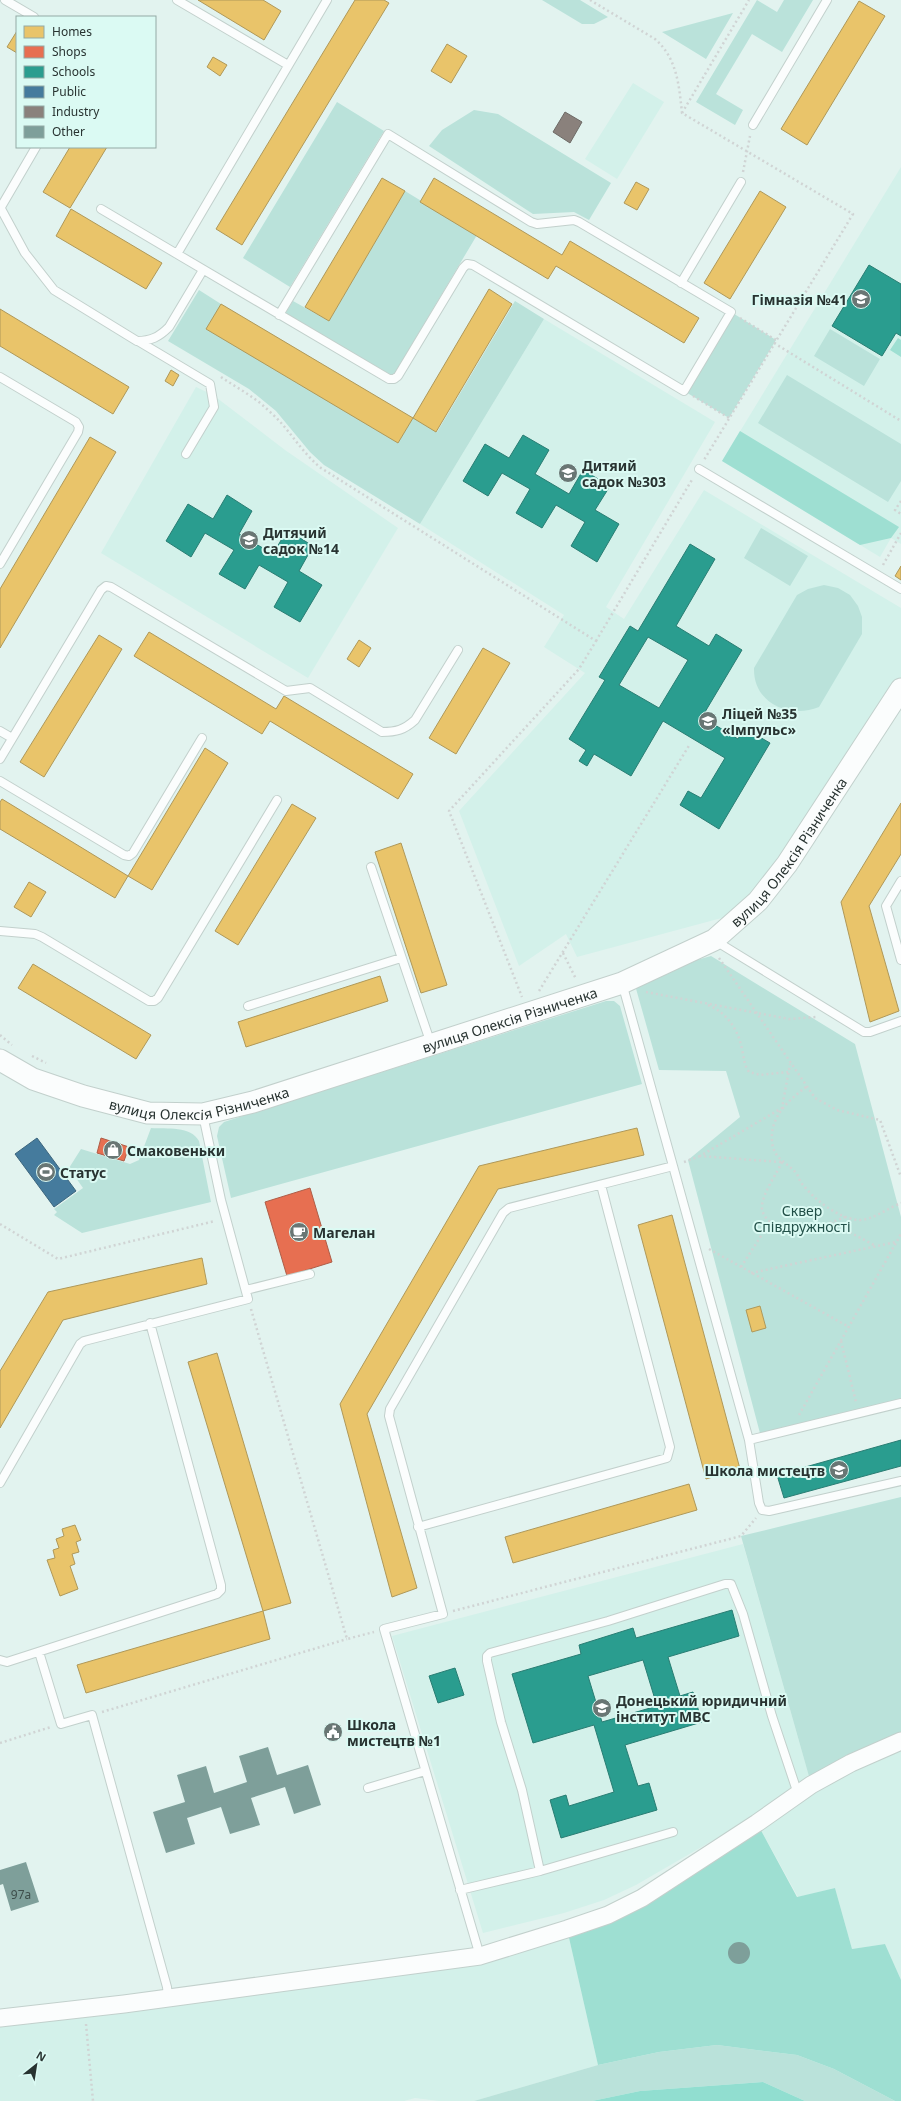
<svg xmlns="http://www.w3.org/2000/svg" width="901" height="2101" font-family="'Noto Sans',sans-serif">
<rect width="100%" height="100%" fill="#e2f3ef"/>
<path fill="#d3f1ea" d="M633,83L664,102L617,179L585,159Z
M901,167V544L891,538L880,557L722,461Z
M544,319L715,422L606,607L624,619L704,490L901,608V679L761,886L729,916L577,957L566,934L519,966L459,811L585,673L544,647L564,615L420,524Z
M196,387L213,395L285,450L398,528L308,678L101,553Z
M743,1544L810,1780L748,1820L636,1885L604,1900L564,1913L483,1933L392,1636Z
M901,1741V1980L885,1944L852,1949L835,1888L798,1897L757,1823Z
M567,1929L598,2065L474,2101H439L415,2098L404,2101H0V2018L480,1956Z"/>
<path fill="#bae2da" d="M542,0H580L608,17L594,24H582Z
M757,0L777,12L784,0H813L782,52L752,34L716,94L743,110L735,125L696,102Z
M733,13L706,59L662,32Z
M337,102L384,131L290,287L243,258Z
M474,110L498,114L611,183L589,220L574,212L533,214L429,146L442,130Z
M405,191L477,235L393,376L285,314L293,301L329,321Z
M199,290L221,304L398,443L413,418L437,432L515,301L544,319L420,524L324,465L310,452L276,411L249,389L168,341Z
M731,312L776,340L729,418L684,391Z
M830,329L880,359L864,386L814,356Z
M787,375L901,444V481L888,502L758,423Z
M761,528L808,556L790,586L744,558Z
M824,585L838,588L850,595L858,606L862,617V634L819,707C789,719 753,703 754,668L797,595L808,589Z
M711,956L855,1044L901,1217V1403L761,1437L688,1160L740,1117L726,1071L659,1070L633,978Z
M606,1001H614L620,1006L642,1084L231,1198L217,1136L219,1127L224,1122Z
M151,1128C167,1129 191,1126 199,1141L211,1202L82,1233L54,1215L57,1212L54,1209L83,1188L69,1168L81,1149L130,1164L139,1160Z
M901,1497V1736L810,1780L741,1536Z
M717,2045L797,2055L834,2069L895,2101H805L763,2082L640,2091L592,2101H474L598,2065L659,2052Z"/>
<path fill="#9edfd2" d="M898,338L901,340V357L890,350Z
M740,431L899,527L891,538L860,545L722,461Z
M757,1823L797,1897L835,1888L852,1949L885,1944L901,1980V2101H895L834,2069L797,2055L717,2045L659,2052L598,2065L567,1929L608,1915Z"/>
<path fill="#91ded0" d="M763,2082L805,2101H592L640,2091Z"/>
<path fill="#e9c46a" stroke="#af9859" d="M198,0H263L281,11L264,40Z
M355,0H384L389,3L242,245L216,229Z
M859,1L885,16L807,145L781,129Z
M17,31V53L7,47Z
M447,44L467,56L451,83L431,71Z
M213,57L227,65L220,76L207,67Z
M70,147H107L70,208L43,192Z
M382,178L405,191L329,321L305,307Z
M434,178L562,255L570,241L699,318L684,343L556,266L548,279L420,202Z
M636,182L649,189L637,210L624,203Z
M760,191L786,207L730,299L704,283Z
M71,209L162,263L146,289L56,236Z
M489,289L512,304L436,432L413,418Z
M221,304L413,418L398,443L206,329Z
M0,309L129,387L113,414L0,346Z
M171,370L179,375L173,386L165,381Z
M90,437L116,452L0,648V589Z
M901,566V580L895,576Z
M149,632L276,709L284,696L413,774L398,799L270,721L262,734L134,656Z
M99,635L122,649L44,777L20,762Z
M359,640L371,648L359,667L347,659Z
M483,648L510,663L456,754L429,738Z
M205,748L228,763L152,890L128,876Z
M2,799L128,876L115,898L0,829V802Z
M901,803V854L869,906L899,1011L870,1022L841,902Z
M292,804L316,818L238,945L215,931Z
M401,843L447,985L421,993L375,852Z
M29,882L46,892L31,917L14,907Z
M33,964L151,1035L136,1059L18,988Z
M380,976L388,1001L246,1047L238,1022Z
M637,1128L644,1155L498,1189L367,1414L417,1588L392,1597L340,1404L479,1166Z
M672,1215L740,1469L706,1479L638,1225Z
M202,1258L207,1284L63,1320L0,1428V1371L48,1292Z
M760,1306L766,1328L752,1332L746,1310Z
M217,1353L291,1603L263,1611L188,1362Z
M689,1484L697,1510L513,1563L505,1537Z
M75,1525L81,1540L76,1542L79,1552L72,1554L75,1564L70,1566L78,1589L60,1596L47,1560L55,1558L53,1550L59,1548L56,1539L64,1536L62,1529Z
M263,1611L270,1639L86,1693L77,1665Z"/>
<path fill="#e76f51" stroke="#ae5d47" d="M101,1138L129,1147L124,1161L97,1153Z
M310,1188L332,1262L287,1276L265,1202Z"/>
<path fill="#2a9d8f" stroke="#297d73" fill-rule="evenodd" d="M869,265L901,284V336L896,333L882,356L832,326Z
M523,435L549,450L535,474L569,494L583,470L610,486L595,510L619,524L597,562L571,546L585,522L556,505L542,528L516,513L530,489L502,473L488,496L463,481L485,444L509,458Z
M227,495L252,511L239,534L273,554L287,530L313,546L299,571L322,585L300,622L274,607L288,582L259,565L245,589L219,574L234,550L205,533L191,557L166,541L188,504L213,519Z
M690,544L715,559L676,626L709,646L716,634L742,650L702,717L738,739L744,728L770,743L719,829L680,805L688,791L701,798L725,758L663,721L631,776L594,754L587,766L579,761L586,750L569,739L605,680L599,677L630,626L638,631ZM648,637L688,660L659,708L619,685Z
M901,1440V1466L784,1498L777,1475Z
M732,1610L739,1636L668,1657L680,1696L693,1692L702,1722L625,1745L638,1786L649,1783L657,1810L561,1838L550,1800L566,1795L569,1806L614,1792L594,1725L533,1743L512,1674L581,1654L579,1645L633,1628L636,1638ZM643,1660L657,1706L602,1722L588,1676Z
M455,1668L464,1695L438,1703L429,1676Z"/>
<path fill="#457b9d" stroke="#3c657d" d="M37,1138L76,1191L54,1207L15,1154Z"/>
<path fill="#8a817c" stroke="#6d6a66" d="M565,112L582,122L570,143L553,132Z"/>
<path fill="#7e9f9a" d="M268,1747L277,1775L308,1765L321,1805L294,1814L285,1787L251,1798L260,1825L230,1834L221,1807L187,1818L195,1844L166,1853L153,1812L185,1802L177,1775L206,1766L214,1793L247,1782L239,1756Z
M26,1862L39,1902L11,1911L3,1884L0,1885V1870Z
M728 1953a11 11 0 1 1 22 0a11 11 0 1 1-22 0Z"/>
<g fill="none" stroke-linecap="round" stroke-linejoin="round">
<defs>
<path id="service" d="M5,0L34,17
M177,0L288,65
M753,125L827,0
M0,207L25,253L54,290L137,341C151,341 159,337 169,327L203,270
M1,207L36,147
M101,209L177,254
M681,283L741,182
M279,315L388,134L531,222L537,224L574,220L579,222L731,312L684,391L473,265L467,264L463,268L398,376L394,379H389L177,254L327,0
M138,341L210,384L214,407L186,454
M0,377L76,422L79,427L78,432L0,564
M699,469L901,589
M0,731L12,738
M0,759L101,590L106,586L111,587L286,691L310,688L382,732C396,732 404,730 415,720L458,650
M0,781L124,855L129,856L133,853L202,738
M371,867L431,1044
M901,881L886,906L901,960
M0,931L35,934L42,937L149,1001H154L158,998L277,800
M714,940L864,1032H870L901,1021
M248,1006L401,958
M673,1166L749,1440
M246,1290L310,1274
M901,1403L749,1440L759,1503L762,1510L769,1511L901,1481
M0,1483L80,1344L84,1341L248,1299L221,1200L203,1115
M418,1527L667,1458L670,1447L601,1185
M39,1652L61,1724L92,1715L167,1987L168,1997
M0,1660L7,1662L217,1594L221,1590V1585L150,1323
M368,1788L425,1771
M540,1871L522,1790L501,1722L487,1661V1656L490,1653L608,1621L725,1584H731L743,1614L772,1716L798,1794
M460,1890L540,1871L673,1832
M480,1956L384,1629L443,1614L389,1416L390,1409L503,1213L509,1208L673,1166L622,983"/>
<path id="minor" d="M0,2018L124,2004L480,1956L567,1929L608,1915L642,1898L757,1823L811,1785L851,1763L901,1741"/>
<g id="tertiary">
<path id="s1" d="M0,1060L33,1079L83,1096L148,1113L203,1114L253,1102L622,983L714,940L758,901L787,864L901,689"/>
</g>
</defs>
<use href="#service" stroke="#c2d0cc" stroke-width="10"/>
<use href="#minor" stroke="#c2d0cc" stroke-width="19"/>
<use href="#tertiary" stroke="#c2d0cc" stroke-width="23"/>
<path stroke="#d0d4d4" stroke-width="2.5" stroke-dasharray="2 3" stroke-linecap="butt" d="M590,0L655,39C677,58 679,85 682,113L853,214L704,460
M682,113L749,0
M743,172L750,136
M740,318L776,340
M774,343L901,421
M221,377C237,388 255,397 269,411C289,428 300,451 321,468L596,641L579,669L449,811L522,997
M693,396L729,418
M901,501L895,510L901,514
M883,565L901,533
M596,641L693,478
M563,953L576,979
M719,958L815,1098L837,1110L880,1120L901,1177
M539,991L690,744
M646,992L789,1019L817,1017
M708,1005C727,1013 738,1029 742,1049C744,1058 744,1065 749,1072L760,1075L788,1072
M0,1035L12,1045
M32,1056L46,1063
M806,1087C789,1100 770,1116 772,1141C773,1159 787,1162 797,1174C799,1178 800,1182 803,1185C815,1200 839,1219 859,1220C873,1220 888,1208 901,1203
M684,1162L700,1156
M781,1162L700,1156L782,1108L790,1064
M782,1162C776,1175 764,1191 762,1205C760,1223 788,1234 804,1231C818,1229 832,1222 845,1217
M832,1223L876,1246
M0,1224L58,1259L215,1221
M709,1249L849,1327
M741,1267L770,1222
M751,1273L896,1242
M251,1309L347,1639L374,1632
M841,1341L856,1402
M799,1415L901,1234
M453,1611L741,1536L756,1518
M102,1712L347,1639
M0,1743L51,1727
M86,2024L93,2101"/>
<use href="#service" stroke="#fbfdfd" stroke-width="8"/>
<use href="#minor" stroke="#fbfdfd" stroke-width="17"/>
<use href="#tertiary" stroke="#fbfdfd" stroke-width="21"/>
</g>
<defs>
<symbol id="school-disc" viewBox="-11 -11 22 22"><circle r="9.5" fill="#697674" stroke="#dbfaf3"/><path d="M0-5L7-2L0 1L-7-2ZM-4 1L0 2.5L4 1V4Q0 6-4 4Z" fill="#fff"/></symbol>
<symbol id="shop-disc" viewBox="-11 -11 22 22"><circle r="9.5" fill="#697674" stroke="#dbfaf3"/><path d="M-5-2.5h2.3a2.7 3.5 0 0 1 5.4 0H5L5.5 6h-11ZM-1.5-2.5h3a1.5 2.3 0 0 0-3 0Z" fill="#fff"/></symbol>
<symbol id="stadium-disc" viewBox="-11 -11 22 22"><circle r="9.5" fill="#697674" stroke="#dbfaf3"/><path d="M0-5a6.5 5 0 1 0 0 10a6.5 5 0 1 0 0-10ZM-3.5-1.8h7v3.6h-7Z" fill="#fff"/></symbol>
<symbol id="cafe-disc" viewBox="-11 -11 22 22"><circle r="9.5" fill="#697674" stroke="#dbfaf3"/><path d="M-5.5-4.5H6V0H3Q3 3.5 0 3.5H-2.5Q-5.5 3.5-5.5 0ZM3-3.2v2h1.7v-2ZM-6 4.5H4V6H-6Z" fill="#fff"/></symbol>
<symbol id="university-disc" viewBox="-11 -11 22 22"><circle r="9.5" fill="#697674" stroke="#dbfaf3"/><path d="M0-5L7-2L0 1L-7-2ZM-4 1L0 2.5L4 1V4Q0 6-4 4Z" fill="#fff"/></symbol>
<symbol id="civic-disc" viewBox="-11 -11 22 22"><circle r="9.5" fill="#697674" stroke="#dbfaf3"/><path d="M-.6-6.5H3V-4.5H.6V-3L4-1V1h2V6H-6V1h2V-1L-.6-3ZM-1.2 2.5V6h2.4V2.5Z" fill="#fff"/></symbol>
</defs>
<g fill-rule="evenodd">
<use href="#school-disc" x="850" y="288" width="22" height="22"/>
<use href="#school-disc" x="557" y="462" width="22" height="22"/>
<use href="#school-disc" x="238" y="529" width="22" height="22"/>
<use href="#school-disc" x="697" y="710" width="22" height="22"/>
<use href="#shop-disc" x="102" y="1139" width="22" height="22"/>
<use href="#stadium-disc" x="35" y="1161" width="22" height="22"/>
<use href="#cafe-disc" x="288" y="1221" width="22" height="22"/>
<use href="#school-disc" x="828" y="1459" width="22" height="22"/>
<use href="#university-disc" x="591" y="1697" width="22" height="22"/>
<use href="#civic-disc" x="322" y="1721" width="22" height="22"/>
</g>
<g text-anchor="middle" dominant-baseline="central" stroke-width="4" stroke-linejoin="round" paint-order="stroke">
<g font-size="12" fill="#3e4e4b">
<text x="21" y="1894">97а</text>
</g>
<g font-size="14" font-weight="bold" fill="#283331" stroke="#dbfaf3" text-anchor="start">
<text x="847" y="299" text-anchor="end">Гімназія №41</text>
<text x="582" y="465">Дитяий<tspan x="582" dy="16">садок №303</tspan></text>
<text x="263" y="532">Дитячий<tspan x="263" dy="16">садок №14</tspan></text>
<text x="722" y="713">Ліцей №35<tspan x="722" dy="16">«Імпульс»</tspan></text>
<text x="127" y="1150">Смаковеньки</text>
<text x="60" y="1172">Статус</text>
<text x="313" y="1232">Магелан</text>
<text x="825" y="1470" text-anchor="end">Школа мистецтв</text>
<text x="616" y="1700">Донецький юридичний<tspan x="616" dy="16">інститут МВС</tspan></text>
<text x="347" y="1724">Школа<tspan x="347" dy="16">мистецтв №1</tspan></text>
</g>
<g font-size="14" fill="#283331" stroke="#dbfaf3">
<text stroke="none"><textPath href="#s1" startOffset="870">вулиця Олексія Різниченка</textPath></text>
<text stroke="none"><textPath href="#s1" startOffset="534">вулиця Олексія Різниченка</textPath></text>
<text stroke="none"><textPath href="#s1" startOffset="210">вулиця Олексія Різниченка</textPath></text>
</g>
<g font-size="14" fill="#225048" stroke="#dbfaf3">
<text x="802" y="1210">Сквер<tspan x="802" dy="16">Співдружності</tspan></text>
</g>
</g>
<rect x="16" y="16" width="140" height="132" fill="#dbfaf3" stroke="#93aaa5"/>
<rect x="24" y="26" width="20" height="12" fill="#e9c46a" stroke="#93aaa5"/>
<text x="52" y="36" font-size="12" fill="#283331">Homes</text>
<rect x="24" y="46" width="20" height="12" fill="#e76f51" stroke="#93aaa5"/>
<text x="52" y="56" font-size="12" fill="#283331">Shops</text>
<rect x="24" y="66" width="20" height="12" fill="#2a9d8f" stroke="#93aaa5"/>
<text x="52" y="76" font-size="12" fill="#283331">Schools</text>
<rect x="24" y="86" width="20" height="12" fill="#457b9d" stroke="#93aaa5"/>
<text x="52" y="96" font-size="12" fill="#283331">Public</text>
<rect x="24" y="106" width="20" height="12" fill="#8a817c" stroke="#93aaa5"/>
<text x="52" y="116" font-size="12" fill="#283331">Industry</text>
<rect x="24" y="126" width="20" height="12" fill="#7e9f9a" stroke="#93aaa5"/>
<text x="52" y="136" font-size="12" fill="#283331">Other</text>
<g transform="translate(36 2065) rotate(30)" stroke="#dbfaf3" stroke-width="3" paint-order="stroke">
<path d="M0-3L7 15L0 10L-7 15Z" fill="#283331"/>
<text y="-6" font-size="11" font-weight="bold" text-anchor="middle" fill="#283331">N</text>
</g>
</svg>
